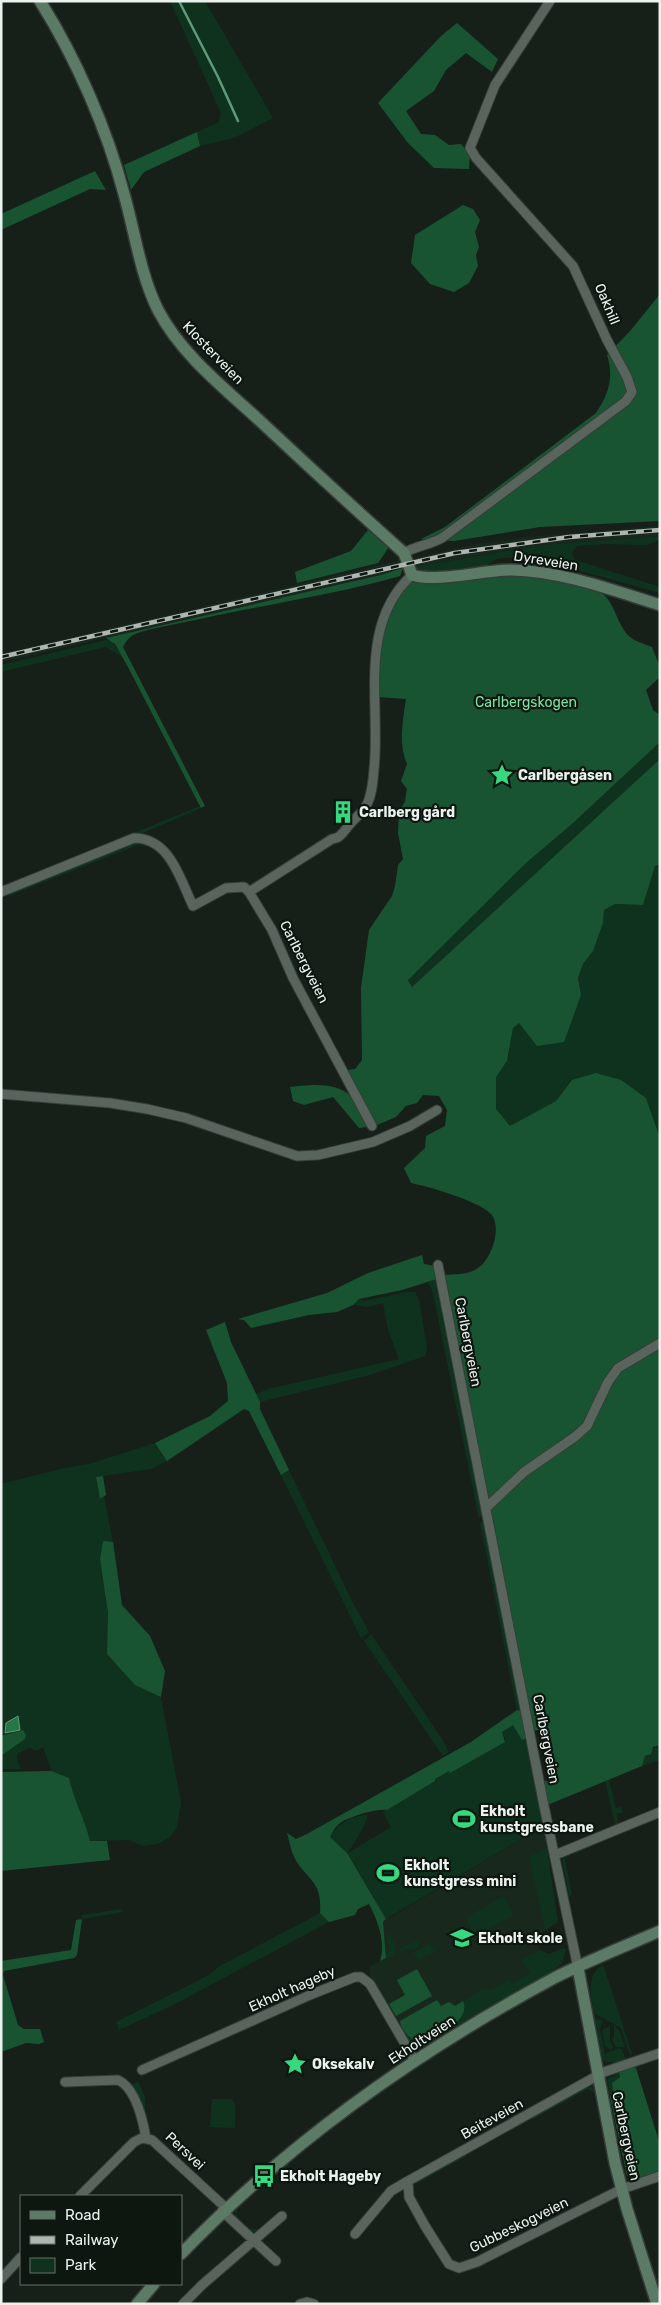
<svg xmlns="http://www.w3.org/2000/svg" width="661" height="2305" font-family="Rubik,sans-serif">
<rect width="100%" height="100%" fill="#162019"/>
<path fill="#18281d" d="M660,526V536L543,545L413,567L410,559L471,545L529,537Z
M402,560L403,568L381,575L1,662V654Z
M543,1826L558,1922L542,1932L537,1942L540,1950L549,1954L564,1948L565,1955L562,1963L552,1972L483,2010L419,2050L409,2047L370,1976V1966L386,1958L383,1922Z"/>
<path fill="#0e321d" d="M170,1H205L273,118L234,138L200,146L197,132L219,122L221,113Z
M660,536V540L645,545L606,544L577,546L572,553L575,560L660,587V593L559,565L557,559C540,562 523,557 504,558C494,558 492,563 484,567C473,572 421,576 413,567L543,545Z
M497,563H526L548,567L549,569L492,567Z
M106,640L112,641L122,657L106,647L1,672V665Z
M660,742V759L412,987L408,979L526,863L572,824Z
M200,806L201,808L141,834L134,835L1,890V887Z
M135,841L143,843L9,896V893Z
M660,864V1138L646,1098L572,1080L556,1101L510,1127L496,1109V1077L507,1061L513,1028L519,1023L581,995L578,978L583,964L593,951L603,923L604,910L615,904L643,905L655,866Z
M437,1279L483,1514L479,1519L434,1298L431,1288L427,1283Z
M406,1292H415L419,1299L427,1348L425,1356L370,1375L260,1402L256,1394L268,1389L399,1359L388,1330L383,1303L367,1307L353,1305L359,1299L363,1301L369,1300Z
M155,1443L167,1461L151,1469L96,1477L100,1499L104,1497L113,1542H103L100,1559L108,1613L107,1654L161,1697L181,1803L177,1827L169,1838L157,1844L143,1846L129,1840L90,1841C85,1819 74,1801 69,1779L52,1772L43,1747L37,1751L30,1748L18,1753L17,1758L21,1769H1V1756L25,1739L23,1731L1,1736V1484L60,1469L89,1464Z
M289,1470L351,1599L369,1632L361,1638L281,1475Z
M485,1520L518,1694L522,1711L517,1710L480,1523Z
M371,1634L442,1739L449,1752L443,1756L364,1641Z
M513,1725L522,1740H529L548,1838L546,1839L543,1826L386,1919L347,1853L329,1837C337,1824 354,1814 368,1815C365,1828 354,1842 348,1853L391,1827L383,1812L435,1781L434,1779L449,1771L450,1772L506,1740L502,1732Z
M660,1745V1760L642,1766C645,1756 649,1748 660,1745Z
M609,1780L616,1808L621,1807L623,1813H617L618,1824L613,1826L615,1823L605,1781Z
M590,1844L592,1846L577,1853H570V1856L565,1858L572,1895L569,1896L562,1859L571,1851Z
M547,1848L558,1922L545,1930L529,1857Z
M503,1896L514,1915L476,1937L465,1918Z
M122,1909L123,1912L82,1919V1915Z
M320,1913L329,1922L173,2005L119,2030L116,2022L209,1975L218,1967Z
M411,1929L420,1946L413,1950L406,1949L401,1951L399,1949L416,1941Z
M390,1933C393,1941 397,1947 394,1955L386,1958V1953L390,1948L386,1936Z
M430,1943L435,1951L418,1961L413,1953Z
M563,1948L566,1949L562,1963L552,1972L483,2010L419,2050L412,2049L397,2026L399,2024L410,2038L423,2043C436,2034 472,2021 463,2001L486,1987L489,1991L509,1980L511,1984L530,1973L522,1960L540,1950L549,1954Z
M603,1964L632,2054L630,2055L621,2028L594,2013C591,1995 585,1977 603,1964Z
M595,2018L603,2021L600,2030L605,2054L619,2048L622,2050L626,2060L614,2064L613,2062H606L603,2060Z
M614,2025L620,2032L625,2047H616L612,2040L614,2036Z
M610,2026V2042L613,2047L611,2050L605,2046L602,2030Z
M619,2070L620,2077L612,2083L613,2093L610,2097L607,2079L616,2075V2071Z
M138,2081L145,2097V2112L142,2113L131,2086Z
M586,2087H592L594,2093L588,2089L533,2119L532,2116Z
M212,2099H232L235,2104V2128L210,2127Z
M306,2147L288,2163L289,2165L258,2189L237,2208V2217L250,2229H260L258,2233L251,2234L235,2218L236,2206Z
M466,2153V2156L414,2185V2182Z"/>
<path fill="#195432" d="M457,23L498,59L492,72L466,53L446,70L434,91L406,111L421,134L435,135L449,145L461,144L470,154L469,169L434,168L408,143L378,103L441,36Z
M197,132L200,146L144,172L131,190L124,165Z
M95,171L106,190L90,189L1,230V214Z
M463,205L473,209L480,220L475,232L479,247L476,255L478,266L469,283L454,292L430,284L411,263L415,235Z
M660,294V521L540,527L454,541L421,539L445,527L596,413C609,394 614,377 607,355L631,330Z
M368,530L389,547L378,563L297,583L295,572L351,551Z
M403,568L400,576C334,595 267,604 200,619C183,623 148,628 133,635C128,638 126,642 123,647L205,806L201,808L129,669L115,644L106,638L381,575Z
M516,573L556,579L600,592C616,602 616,625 630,637C636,642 645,644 652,647L660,667V677L646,690L653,710L660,715V742L572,824L526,863L408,980L412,987L660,759V864L655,866L643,905L615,904L604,910L603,923L593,951L583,964L578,978L581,995L564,1042L537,1046L519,1023L513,1028L507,1061L496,1077V1109L510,1126L556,1101L572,1080L596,1073L621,1080L646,1098L660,1138V1745L653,1747L651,1754L645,1756L642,1766L545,1806L543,1782L553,1779L545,1728L534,1731L444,1275C455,1274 469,1275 478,1268C492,1259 503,1226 490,1213C478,1201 427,1186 411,1183L404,1168L425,1148L426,1136L445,1126L447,1110L439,1096L423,1095L417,1103L406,1106L396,1117L375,1126L359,1128L333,1097L304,1105L293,1101L290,1087C310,1084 338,1082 352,1097L347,1070L355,1069L362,1060L361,988L369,930L392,896L395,886L398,865L403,859L398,833L399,813L405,801L407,789L401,781L407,764C398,744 403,720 406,699L378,697C378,681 375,664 378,649C382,624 394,600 411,582Z
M422,1255L424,1264L435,1266L437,1279L402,1290L359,1299L353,1305L337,1312L309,1315L251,1328L244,1320L238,1319L327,1293L368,1273Z
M225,1322L231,1342L260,1402V1409L289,1470L281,1475L249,1411L244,1409L167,1461L155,1443L210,1416L228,1401L227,1383L206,1330Z
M103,1476L106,1495L100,1499L96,1477Z
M103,1541L113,1542L122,1605L150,1636L165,1671L161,1697L135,1685L107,1654L108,1613L100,1559Z
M517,1710L522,1711L529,1738L522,1740L513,1725L502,1732L505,1742L450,1773L449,1771L435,1779V1781L387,1810C376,1808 353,1816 343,1821C336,1825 333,1831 330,1837L347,1853L386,1919L383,1922L386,1958L380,1961C386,1941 378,1922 369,1904L358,1909L355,1915L329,1922L320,1913C323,1877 303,1880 292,1852C290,1846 289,1839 287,1833L296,1839L307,1834L471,1742Z
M23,1730L26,1735L25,1739L1,1756V1736Z
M51,1771L69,1778C74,1801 85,1819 90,1841H107L110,1860L1,1871V1772Z
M82,1919L77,1955L74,1958L4,1971L3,1975L18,2025L24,2029H40L44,2042L39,2044L26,2043L1,2052V1961L71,1950L76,1920Z
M417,1969L432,1996L396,2016L389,2004L405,1995L397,1980Z
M437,2000L441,2006L449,2002L455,2006L463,2001C472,2021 436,2035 423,2043C412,2042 401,2031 400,2021Z
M635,2065L660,2144V2173L637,2180L635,2177L627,2176L610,2097L613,2093L612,2083L620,2077L619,2070Z"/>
<path fill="#267547" stroke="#619a79" d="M18,1716L20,1730L5,1733L6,1723Z"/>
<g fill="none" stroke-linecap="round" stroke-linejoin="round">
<path stroke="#619a79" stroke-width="2.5" d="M179,1L218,77L238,121"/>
<defs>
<path id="street" d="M404,553C416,546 429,545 442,538L626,401L632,392L627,377L607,340L573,266L476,158L470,148L495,85L550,1
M1,892L134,838C170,838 180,879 193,906L226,888L244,887L249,892L272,930L293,978L372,1126
M249,892L332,839C342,838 344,830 351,823C356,817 362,813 366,806C372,796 373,781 374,769C381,705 357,625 412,575
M1,1094L110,1103L147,1109L186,1118L297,1156L318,1155L373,1142L410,1126L437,1110
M438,1265L544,1806L578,1968
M486,1508L524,1472L576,1436L587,1426L608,1382L618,1368L660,1343
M555,1855L660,1812
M142,2070L310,1995L355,1977H361L370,1984L415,2061
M65,2082L118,2080C136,2088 143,2121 146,2138
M408,2181L409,2197L425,2226L449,2264L459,2268L477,2262L622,2189L660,2176
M80,2196L134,2142L142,2138L152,2140L226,2208
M222,2211L276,2261
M355,2234L391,2191L408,2181L604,2072L660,2053
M1,2279L21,2257
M183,2304L202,2285L282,2216
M300,2304L307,2302L314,2304"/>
<path id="secondary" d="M40,1C76,58 107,129 124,194C135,232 140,274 158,310C181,354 223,387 259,420C307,465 355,509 404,553L412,575C437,583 483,570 511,570C562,571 612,590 660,605
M578,1968L615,2163L627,2209L657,2304
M181,2254C290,2141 418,2051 556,1977C590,1960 625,1946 660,1931
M137,2304L154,2284"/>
</defs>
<use href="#street" stroke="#363d38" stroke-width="11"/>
<use href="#secondary" stroke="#363d38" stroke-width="14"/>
<use href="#street" stroke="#59655c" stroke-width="9"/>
<use href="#secondary" stroke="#5c7b66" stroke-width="11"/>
<defs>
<path id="rail" d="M1,657L455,553L569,537L660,530"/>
</defs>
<use href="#rail" stroke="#afb6b1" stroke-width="4.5"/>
<use href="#rail" stroke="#0d1710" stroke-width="2.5" stroke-dasharray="8" stroke-linecap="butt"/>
</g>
<defs>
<symbol id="sight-bare" viewBox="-9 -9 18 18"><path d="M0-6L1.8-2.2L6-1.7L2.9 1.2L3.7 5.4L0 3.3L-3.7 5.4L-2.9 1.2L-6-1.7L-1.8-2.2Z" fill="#36d880" stroke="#0d1710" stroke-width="2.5" paint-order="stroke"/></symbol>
<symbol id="building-bare" viewBox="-9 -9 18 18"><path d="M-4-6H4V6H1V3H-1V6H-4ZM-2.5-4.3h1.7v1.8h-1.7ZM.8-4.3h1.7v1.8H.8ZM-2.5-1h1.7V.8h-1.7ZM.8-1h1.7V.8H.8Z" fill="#36d880" stroke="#0d1710" stroke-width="2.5" paint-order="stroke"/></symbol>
<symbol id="stadium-bare" viewBox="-9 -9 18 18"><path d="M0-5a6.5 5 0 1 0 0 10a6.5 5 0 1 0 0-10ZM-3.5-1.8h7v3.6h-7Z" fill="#36d880" stroke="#0d1710" stroke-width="2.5" paint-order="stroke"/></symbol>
<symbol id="school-bare" viewBox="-9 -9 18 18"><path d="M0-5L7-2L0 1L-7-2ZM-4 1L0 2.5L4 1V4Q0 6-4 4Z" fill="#36d880" stroke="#0d1710" stroke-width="2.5" paint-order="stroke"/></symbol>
<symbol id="bus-bare" viewBox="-9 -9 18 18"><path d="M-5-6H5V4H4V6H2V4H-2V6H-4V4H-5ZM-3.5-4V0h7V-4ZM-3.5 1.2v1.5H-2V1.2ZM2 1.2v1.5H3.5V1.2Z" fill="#36d880" stroke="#0d1710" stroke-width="2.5" paint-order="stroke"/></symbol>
</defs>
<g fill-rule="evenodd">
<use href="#sight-bare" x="486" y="759" width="32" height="32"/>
<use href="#building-bare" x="327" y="796" width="32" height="32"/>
<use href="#stadium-bare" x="448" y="1803" width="32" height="32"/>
<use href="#stadium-bare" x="372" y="1857" width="32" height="32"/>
<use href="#school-bare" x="446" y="1922" width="32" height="32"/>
<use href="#sight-bare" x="279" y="2048" width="32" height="32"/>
<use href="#bus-bare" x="248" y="2160" width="32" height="32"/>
</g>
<g text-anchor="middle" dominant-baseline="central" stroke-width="4.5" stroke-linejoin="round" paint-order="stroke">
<g font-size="14" fill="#ebf1ed" stroke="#0d1710">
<text transform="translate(607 304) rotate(67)">Oakhill</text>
<text transform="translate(213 353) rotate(46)">Klosterveien</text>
<text transform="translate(546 561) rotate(9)">Dyreveien</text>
<text transform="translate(304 962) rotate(63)">Carlbergveien</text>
<text transform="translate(468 1342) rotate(79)">Carlbergveien</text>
<text transform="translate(546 1739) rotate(79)">Carlbergveien</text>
<text transform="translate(292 1989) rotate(-24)">Ekholt hageby</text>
<text transform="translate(422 2040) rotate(-33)">Ekholtveien</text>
<text transform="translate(492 2119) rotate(-29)">Beiteveien</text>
<text transform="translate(626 2136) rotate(78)">Carlbergveien</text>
<text transform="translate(185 2151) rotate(43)">Persvei</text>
<text transform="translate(519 2225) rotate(-26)">Gubbeskogveien</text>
</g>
<g font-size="14" fill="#7ae2a0" stroke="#0d1710">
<text x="526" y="702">Carlbergskogen</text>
</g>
<g font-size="14" font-weight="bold" fill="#ebf1ed" stroke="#0d1710" text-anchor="start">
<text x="518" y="775">Carlbergåsen</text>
<text x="359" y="812">Carlberg gård</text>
<text x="480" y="1811">Ekholt<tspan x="480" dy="16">kunstgressbane</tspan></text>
<text x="404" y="1865">Ekholt<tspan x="404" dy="16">kunstgress mini</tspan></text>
<text x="478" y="1938">Ekholt skole</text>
<text x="312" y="2064">Oksekalv</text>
<text x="280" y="2176">Ekholt Hageby</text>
</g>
</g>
<rect width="661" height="2305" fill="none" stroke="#ebf1ed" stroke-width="5"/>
<rect x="20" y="2195" width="162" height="90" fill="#0d1710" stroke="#666e68"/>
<rect x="30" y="2211" width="25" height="8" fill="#5c7b66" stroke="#666e68"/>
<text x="65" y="2220" font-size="15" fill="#ebf1ed">Road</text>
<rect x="30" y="2236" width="25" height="8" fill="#afb6b1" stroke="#666e68"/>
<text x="65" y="2245" font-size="15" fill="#ebf1ed">Railway</text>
<rect x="30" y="2258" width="25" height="15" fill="#0e321d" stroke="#666e68"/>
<text x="65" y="2270" font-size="15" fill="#ebf1ed">Park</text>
</svg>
